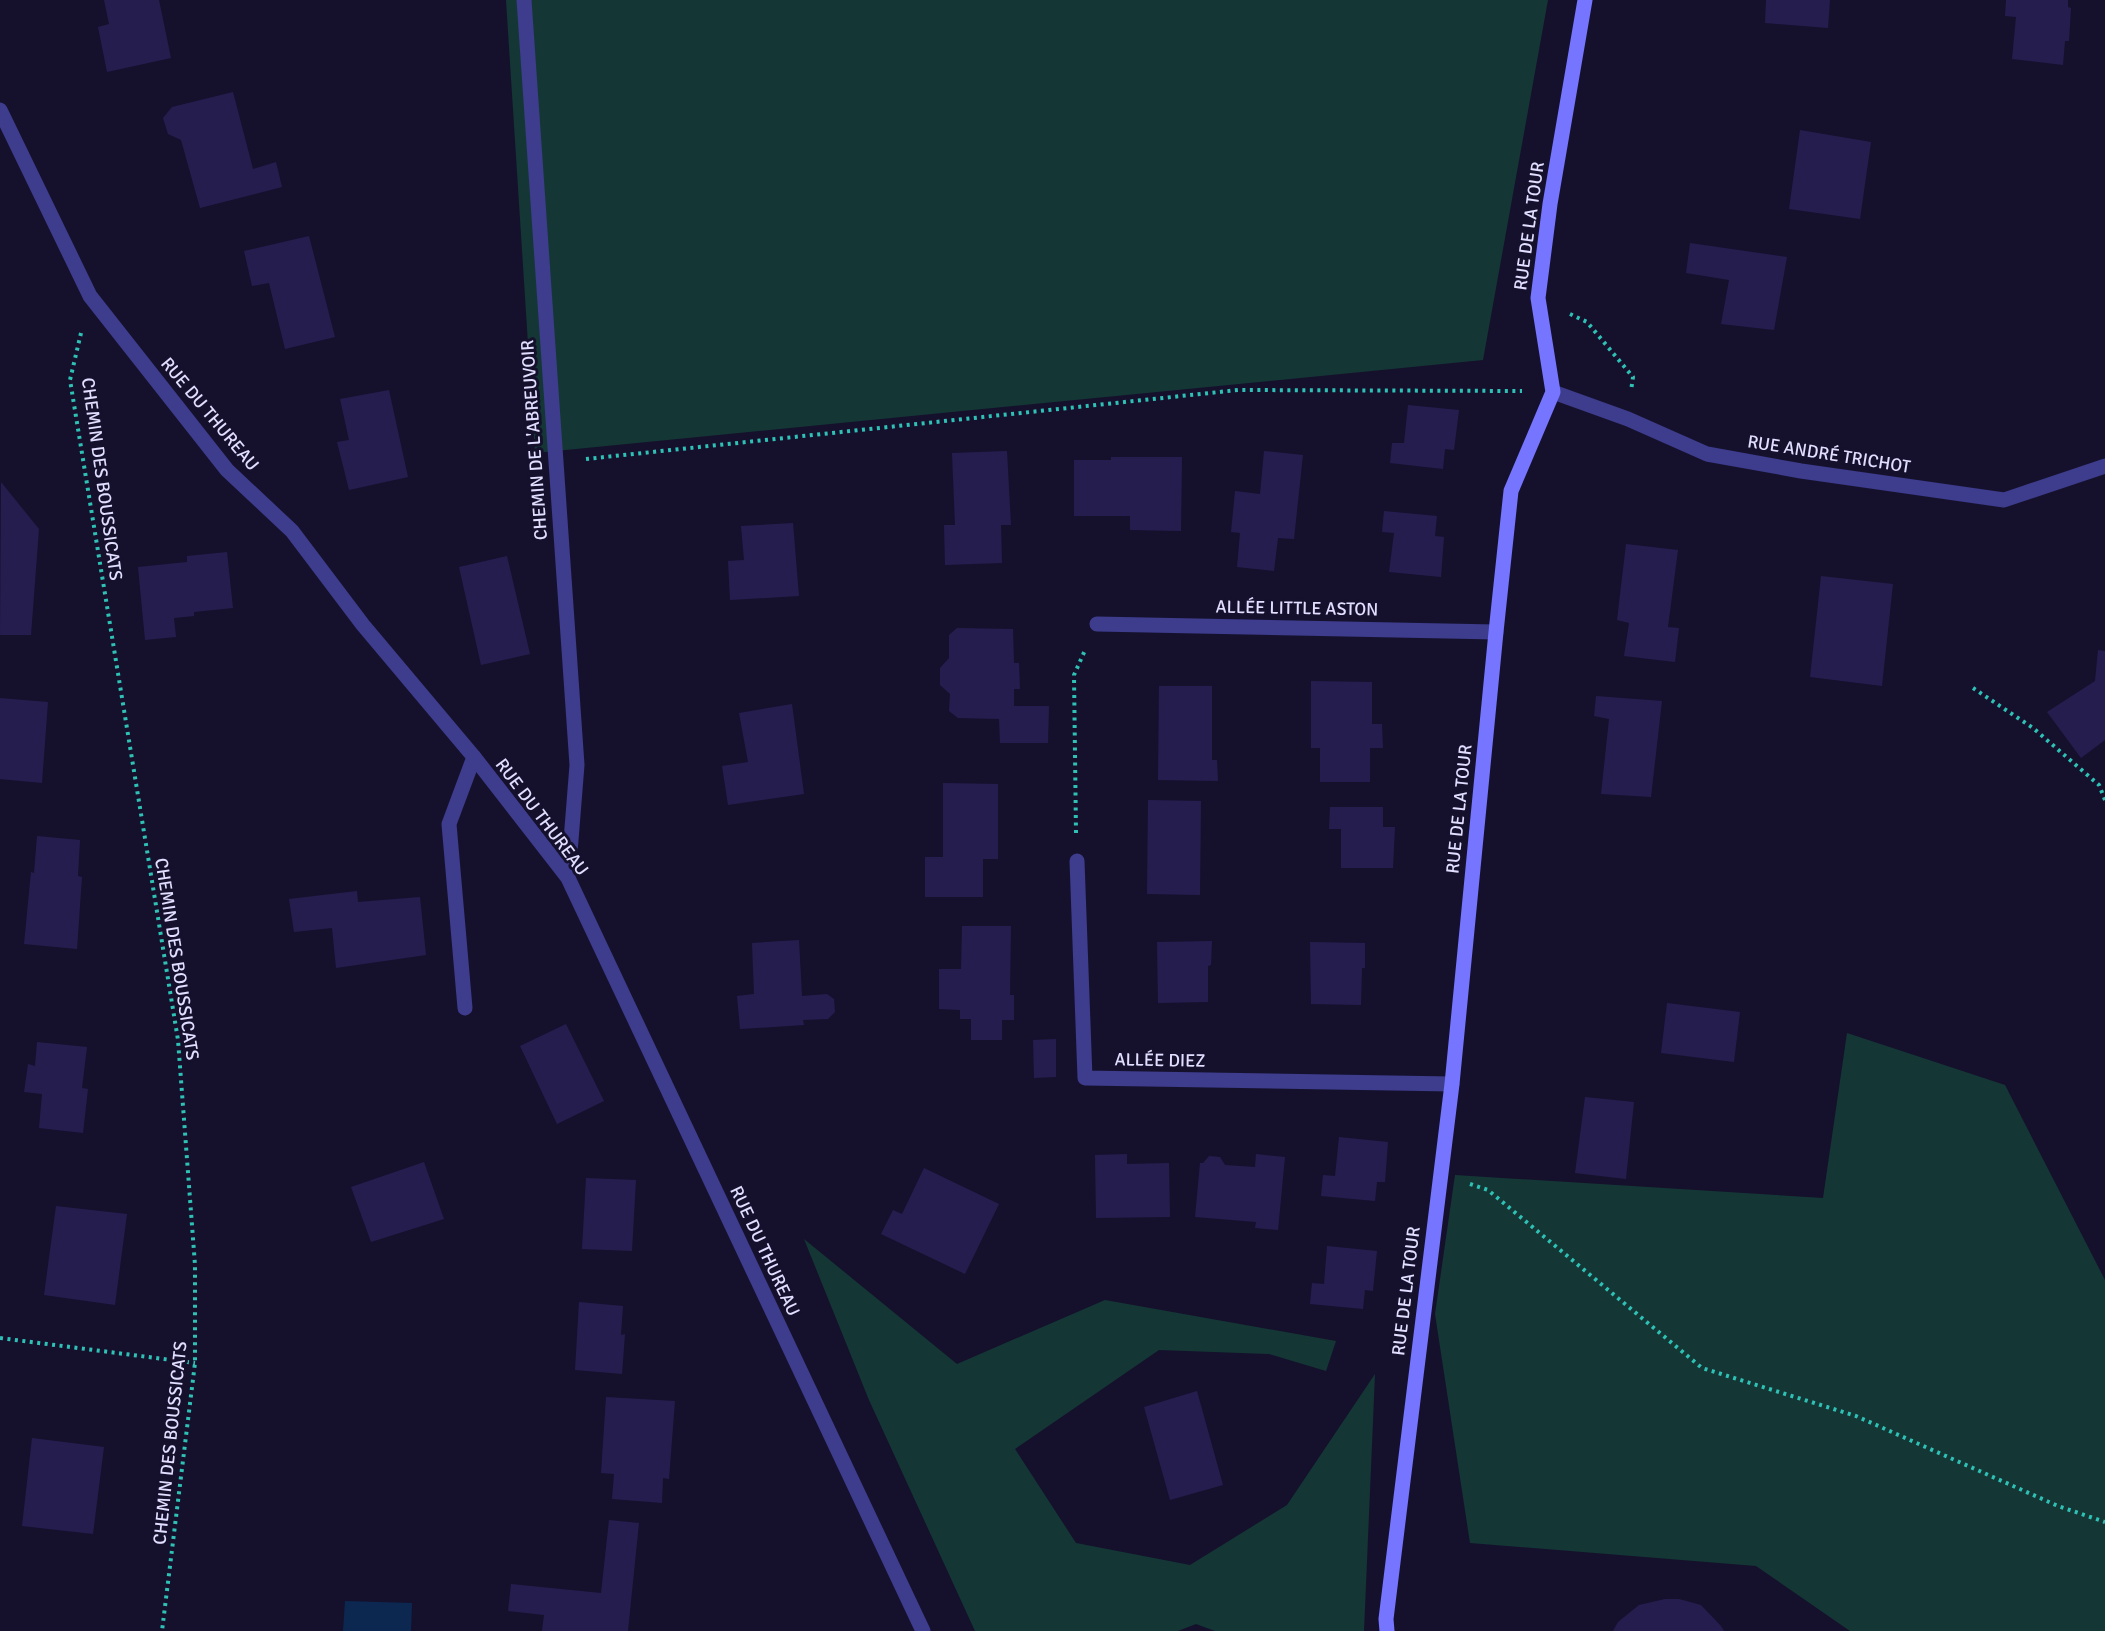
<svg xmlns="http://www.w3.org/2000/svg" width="2105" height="1631" font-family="Signika,sans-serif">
<rect width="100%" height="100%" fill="#15112d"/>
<path fill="#143735" d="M506,0H1548L1483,360L535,453Z
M1847,1033L2005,1085L2105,1280V1631H1850L1756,1566L1470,1543L1435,1314L1455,1175L1823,1198Z
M804,1239L957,1364L1105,1300L1336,1341L1326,1371L1269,1354L1159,1350L1015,1449L1076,1543L1190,1565L1287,1505L1375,1374L1364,1631H1215L1196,1624L1178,1631H975L869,1400Z"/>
<path fill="#0c2851" d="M345,1601L412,1603L411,1631H343Z"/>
<path fill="#261d4f" d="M104,0H159L171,58L107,72L98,27L109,24Z
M1766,0H1830L1828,28L1765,23Z
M2006,0H2068V7L2071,8L2069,41H2065L2063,65L2012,59L2016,17L2005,16Z
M233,92L253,169L276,162L282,187L200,208L181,140L168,134L163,118L172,107Z
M1800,130L1871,142L1860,219L1789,209Z
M309,236L335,337L285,349L269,283L252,286L244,251Z
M1690,243L1787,257L1774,330L1721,324L1729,280L1686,273Z
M389,390L408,477L349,490L337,442L349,440L340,399Z
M1408,405L1459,410L1454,450L1445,449L1443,469L1390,463L1392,443H1404Z
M1007,451L1011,525H1001L1002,563L945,565L944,525H955L952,453Z
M1264,451L1303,455L1294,539L1278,538L1274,571L1237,567L1240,533L1231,532L1235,491L1260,494Z
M1111,457H1182L1181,531L1130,530V516H1074V460H1111Z
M1,482L39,529L31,635H0Z
M1384,511L1437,516L1435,536L1444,537L1441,577L1389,572L1394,533L1382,532Z
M793,523L799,596L730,600L728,561L744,560L741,526Z
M1626,544L1678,550L1668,627L1679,628L1675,662L1624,656L1629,623L1617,620Z
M227,552L233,608L194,612V616L174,618L176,637L145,640L138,567L187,562V556Z
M507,556L530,654L481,665L459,567Z
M1821,576L1893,584L1882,686L1810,677Z
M957,628L1013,629L1014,663H1019L1020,689H1014V706H1049L1048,743H1000L999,719L958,718L949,711L950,694L940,685V668L949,658V635Z
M2098,650L2105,651V740L2081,758L2047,712L2095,681Z
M1311,681L1372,682V724H1382L1383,748H1370V782H1320V748H1311Z
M1159,686H1212V760H1217L1218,781L1158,780Z
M1596,696L1662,701L1651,797L1601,794L1609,719L1594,716Z
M0,698L48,702L42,783L0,779Z
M792,704L804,794L728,805L722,766L748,762L739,713Z
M943,783L998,784V859H983V897H925V857H943Z
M1148,800L1201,801L1200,895L1147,894Z
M1330,807H1383V827H1395L1393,868H1341V829H1329Z
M37,836L80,840L78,876L82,877L77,949L24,944L31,872L34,873Z
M357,891L358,902L420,897L426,955L336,968L332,928L294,932L289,899Z
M962,926H1011L1010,995H1014V1020H1002V1040H971V1019H960V1010L939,1009V969H961Z
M799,940L802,996L827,994L834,999L835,1012L828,1019L803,1020L804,1025L740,1029L737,996L754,994L752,943Z
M1212,941L1211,965L1208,966V1002L1158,1003L1157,942Z
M1310,942L1365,943V968H1362L1361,1005L1311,1004Z
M1667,1003L1740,1012L1734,1062L1661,1053Z
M566,1024L604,1101L557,1124L520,1046Z
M1056,1039V1077L1034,1078L1033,1040Z
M37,1042L87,1047L82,1088L88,1089L83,1133L39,1128L42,1094L24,1092L28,1064L35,1066Z
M1585,1097L1634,1102L1626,1179L1575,1173Z
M1339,1137L1388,1142L1385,1182H1377L1375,1201L1321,1196L1323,1175L1335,1176Z
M1127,1154V1164L1169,1163L1170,1217L1096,1218L1095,1155Z
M1256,1154L1285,1157L1278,1230L1255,1228L1256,1222L1195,1217L1200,1163H1203L1209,1156L1220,1157L1225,1165L1255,1167Z
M424,1162L444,1219L371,1242L351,1187Z
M924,1168L999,1204L965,1274L881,1234L893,1210L902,1214Z
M586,1178L636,1180L632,1251L582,1249Z
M56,1206L127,1214L115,1305L44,1295Z
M1327,1246L1377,1251L1373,1291L1365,1290L1363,1309L1310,1304L1312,1283L1324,1284Z
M579,1302L623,1306L621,1335L625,1334L622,1374L575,1370Z
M1197,1391L1223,1485L1170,1500L1144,1407Z
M606,1397L675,1401L669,1479L663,1478L662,1503L612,1499L614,1474L601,1473Z
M32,1438L104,1447L93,1534L22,1526Z
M609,1520L639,1523L628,1631H542L544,1615L508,1611L511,1584L601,1593Z
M1665,1599H1679L1701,1605L1721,1626L1724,1631H1613L1618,1622L1639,1605Z"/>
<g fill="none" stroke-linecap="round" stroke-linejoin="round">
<path stroke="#2fc1b5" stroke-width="4" stroke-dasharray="3 4.5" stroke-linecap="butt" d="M1570,314L1587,322L1633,377L1631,391
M81,333L70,380L178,1040L195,1265V1363L162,1631
M586,459L1238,390L1522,391
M1973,688L2033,728L2099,785L2105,800
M1076,833L1074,675L1086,648
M1470,1184L1488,1190L1702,1368L1856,1416L2058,1506L2105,1522
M0,1338L195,1363"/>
<path stroke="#3d3c8d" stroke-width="15" d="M465,1008L449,824L474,757"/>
<path stroke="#3d3c8d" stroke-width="15" d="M524,0L577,765L568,878
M0,110L90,296L227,470L292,531L363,625L474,757L568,878L923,1631
M1553,392L1628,419L1707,454L1801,471L2004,500L2105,466
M1097,624L1496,632
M1077,861L1085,1078L1452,1084"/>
<path stroke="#7575ff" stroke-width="15" d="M1387,1631L1386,1619L1452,1084L1496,632L1511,491L1553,392L1538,298L1550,204L1585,0"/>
</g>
<g text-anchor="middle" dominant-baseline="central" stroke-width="6" stroke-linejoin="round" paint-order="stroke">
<g font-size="18" fill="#e1deff" stroke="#15112d">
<text transform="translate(1529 226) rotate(-82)">RUE DE LA TOUR</text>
<text transform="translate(210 414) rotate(50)">RUE DU THUREAU</text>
<text transform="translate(534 440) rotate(-94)">CHEMIN DE L'ABREUVOIR</text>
<text transform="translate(1829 454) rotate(9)">RUE ANDRÉ TRICHOT</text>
<text transform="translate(102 479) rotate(82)">CHEMIN DES BOUSSICATS</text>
<text transform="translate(1297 608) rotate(1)">ALLÉE LITTLE ASTON</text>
<text transform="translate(1459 809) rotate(-84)">RUE DE LA TOUR</text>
<text transform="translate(542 817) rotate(53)">RUE DU THUREAU</text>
<text transform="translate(177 959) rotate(81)">CHEMIN DES BOUSSICATS</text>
<text transform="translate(1160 1060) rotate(1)">ALLÉE DIEZ</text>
<text transform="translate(765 1251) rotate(65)">RUE DU THUREAU</text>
<text transform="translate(1406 1291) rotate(-83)">RUE DE LA TOUR</text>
<text transform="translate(170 1443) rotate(-84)">CHEMIN DES BOUSSICATS</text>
</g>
</g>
</svg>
